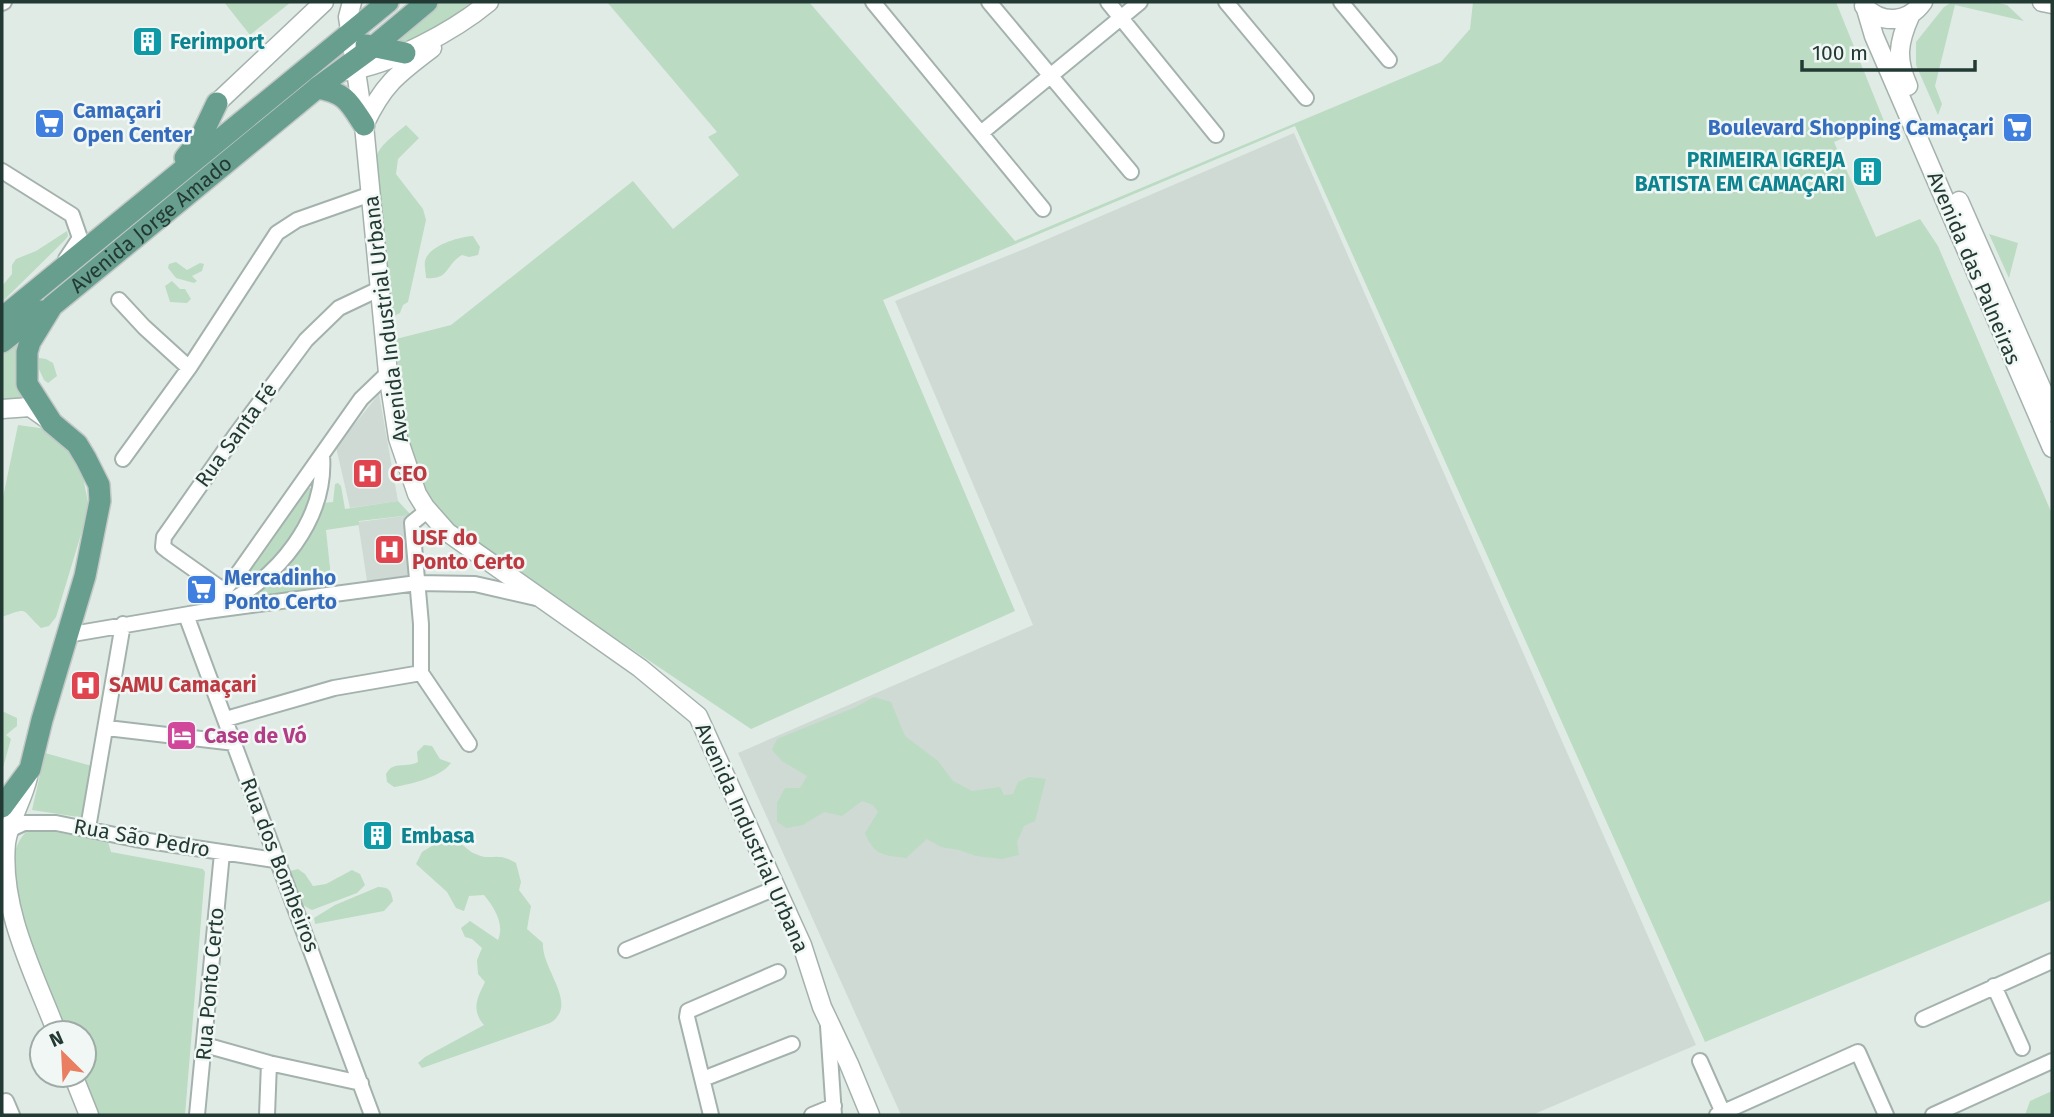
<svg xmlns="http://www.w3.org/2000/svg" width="2054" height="1117" font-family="'Fira Sans',sans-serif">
<rect width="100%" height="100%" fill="#e1ebe6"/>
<path fill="#cfdad5" d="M1294,133L1696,1045L1532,1115H901L738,753L1033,625L895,301L1029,247Z
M379,394L398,501L350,508L336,447Z
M411,515L419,574L367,581L358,522Z"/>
<path fill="#bbdbc3" d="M224,2H291L250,35Z
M436,2H471C449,20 422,47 391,40Z
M607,2H809L1015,241L1441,62L1470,29L1473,2H1836L1884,121L1834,142L1876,237L1920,219L1938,246L2052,514V900L1705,1042L1295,126L883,300L1015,611L751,729L459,533C447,519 431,503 423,487C400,443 401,386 396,339L451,325L633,181L673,229L739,175L708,137L717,132Z
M1952,2H1994L2007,5L2024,21L1955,5L1935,86L1942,104L1938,115L1916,65V42L1944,7Z
M327,64L332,69L2,334V328Z
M406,125L419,138L398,159L396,174L423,209L426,220L408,302L403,305L400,313L392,317L386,308L384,230C378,220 382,209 381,198C380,193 377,188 376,182C369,151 385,143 406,125Z
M67,231L68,236L64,241L2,302V286L12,274V265L16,259L36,251Z
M1989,234L2018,243L2009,278Z
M473,236L480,247L478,255L469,257L462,255C445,265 450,280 426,278C426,273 424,266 425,261C429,245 459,237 473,236Z
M176,262L187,270L200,263L204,264L202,271L192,276L197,281L194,283L176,278L168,268L169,264Z
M172,281L180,289H185L191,299L187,303L170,302L165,286Z
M25,337L16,360L20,383L30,405L2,402V354Z
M39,358L46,359L53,363L57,376L48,383L44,380L36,363Z
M18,425L47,429L69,451L83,477L89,508L56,617L49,626L41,628C20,609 30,607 2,617V502Z
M338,483L341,486L345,509L398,501L411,515L359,521V525L326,530L332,587L240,601L235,598L233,591L309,488H311L313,493L322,503L333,502L335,484Z
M874,697L891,702L905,736L938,761L953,781L972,791L1000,787L1004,795L1013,794L1018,782L1029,777L1046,779L1035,821L1024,826L1017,842L1019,855L1002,859L976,856L959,850L941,847L927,839L906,858C884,855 874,856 865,833L878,812L873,805L862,801L842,816L824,812L803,825L786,828L777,822V803L785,788H800L807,776L782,761L772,750L777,739L856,707Z
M2,711L17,718V726L6,735L11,739L2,771Z
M424,745L432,746L440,759L451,763C441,777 412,784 394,787L387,782L386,774C394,760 403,769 418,762L417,752Z
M45,753L92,766L85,818L32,810Z
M30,829H39L108,842L111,852L203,869L205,872L185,1115H97L82,1075H84V1033H66C56,1008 47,982 36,958C28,940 17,922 12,903C6,884 12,839 30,829Z
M443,839C465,840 462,849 478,855C492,861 496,851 516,863L521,882L519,890L531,906L527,929L543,943C541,969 580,1005 550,1023L422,1068L418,1063L425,1057L484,1025C471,1010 477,998 485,982L478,974L477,960L482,948L472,939L465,937L461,928L470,921L498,940C505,924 494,907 484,895L469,896L464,911L456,908L447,892L416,864L422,852Z
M298,869L305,874L313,886L326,884L352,870L360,874L365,885L357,893L312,910C294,901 288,891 290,871Z
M378,887C389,887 391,890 393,901L384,911L315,924L314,918L335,905Z
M2052,1091V1115H2025L2030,1101Z"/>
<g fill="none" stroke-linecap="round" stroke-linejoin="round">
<defs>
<path id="minor" d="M873,2L1043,209
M989,2L1131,172
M1108,2L1216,135
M1226,2L1306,98
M1341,2L1389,60
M2,3L4,2
M981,133L1140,2
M2,171L72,215L80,238L66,259
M119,300L144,327L189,368
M123,459L189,368L277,233L297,220L371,194
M428,510L412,523L421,624V673L469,744
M223,590L168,551L163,547L164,537L237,433L306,340L339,308L379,289
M221,605C278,580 327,518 322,455
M207,611L239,572L361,399L388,373
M186,615L372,1115
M67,635L207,611L417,583L475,584L536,598
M226,719L334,688L421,673
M107,728L235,743
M88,828L123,624
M9,830L24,823H56L135,839L275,860
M626,950L776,888
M1994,986L2022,1048
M1923,1019L2052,961
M828,1026L834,1115
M205,1045L269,1063L361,1083
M1700,1061L1724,1115
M703,1079L792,1044
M6,1101L12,1115
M197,1115L222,853
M267,1115L269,1063
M711,1115L687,1017L688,1011L778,972
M812,1115L834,1106
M1717,1115L1858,1052L1886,1115
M1933,1115L2052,1061"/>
<path id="tertiary" d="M352,2L348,17L364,125L388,373L398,438L417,494L425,507L447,532L640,668L698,716L802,945L822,1007L849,1064L870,1115
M2042,2L2052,4
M1864,6C1882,25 1908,23 1923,2
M1866,9L1874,36L2052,448
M346,71C391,65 454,31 489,2
M1908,86C1896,59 1898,43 1910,16
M217,103L324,2
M364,125C383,85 396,75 432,48
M1959,201L2052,412
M2,409L30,407L47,419
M28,777C23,800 9,820 6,843C0,910 34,973 57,1033
M73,1075L89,1115"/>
<g id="primary">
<path d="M366,45L405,53"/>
<path d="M317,88C346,93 349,102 364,125"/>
<path d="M185,158L199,141L217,103"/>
<path d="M2,318L388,2"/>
<path d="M2,342L41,311"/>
<path id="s1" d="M2,807L30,769L42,720L85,576L100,501L99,485L86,459L77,444L52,423L27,384V352L30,342L52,306L317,88L373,47L427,2"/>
</g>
</defs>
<use href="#minor" stroke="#a4b2ad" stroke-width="18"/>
<use href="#tertiary" stroke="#a4b2ad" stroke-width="21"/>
<use href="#primary" stroke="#c1c8c6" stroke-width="24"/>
<use href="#minor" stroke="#fff" stroke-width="14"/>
<use href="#tertiary" stroke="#fff" stroke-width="18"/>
<use href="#primary" stroke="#689e8e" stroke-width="21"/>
</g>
<defs>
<symbol id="building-square" viewBox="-11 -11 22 22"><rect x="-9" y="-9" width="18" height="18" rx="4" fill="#0f9aa8" stroke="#f1f7f4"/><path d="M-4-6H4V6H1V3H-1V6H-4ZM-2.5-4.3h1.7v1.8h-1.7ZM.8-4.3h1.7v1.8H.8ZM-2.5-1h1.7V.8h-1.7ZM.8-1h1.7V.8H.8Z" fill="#fff"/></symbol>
<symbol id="supermarket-square" viewBox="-11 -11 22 22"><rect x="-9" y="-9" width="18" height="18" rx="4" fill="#3f7fe0" stroke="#f1f7f4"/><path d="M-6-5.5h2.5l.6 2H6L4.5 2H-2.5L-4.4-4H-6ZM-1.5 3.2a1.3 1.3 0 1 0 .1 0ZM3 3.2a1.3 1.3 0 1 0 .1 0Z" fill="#fff"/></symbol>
<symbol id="hospital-square" viewBox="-11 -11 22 22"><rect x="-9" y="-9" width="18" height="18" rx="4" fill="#e0444e" stroke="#f1f7f4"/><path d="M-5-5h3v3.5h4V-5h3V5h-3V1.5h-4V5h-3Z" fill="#fff"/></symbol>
<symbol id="hotel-square" viewBox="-11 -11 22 22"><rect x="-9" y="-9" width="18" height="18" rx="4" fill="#d1479c" stroke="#f1f7f4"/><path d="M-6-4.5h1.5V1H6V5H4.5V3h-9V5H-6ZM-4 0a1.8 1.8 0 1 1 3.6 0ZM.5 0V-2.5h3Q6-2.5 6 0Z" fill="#fff"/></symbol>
</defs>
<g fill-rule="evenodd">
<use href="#building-square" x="130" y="24" width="35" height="35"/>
<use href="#supermarket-square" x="32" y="106" width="35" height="35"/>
<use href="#supermarket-square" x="2000" y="110" width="35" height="35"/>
<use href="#building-square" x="1850" y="154" width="35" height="35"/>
<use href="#hospital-square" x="350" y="456" width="35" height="35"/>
<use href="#hospital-square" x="372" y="532" width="35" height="35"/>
<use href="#supermarket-square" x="184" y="572" width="35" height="35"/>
<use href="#hospital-square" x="68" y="668" width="35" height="35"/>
<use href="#hotel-square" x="164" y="718" width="35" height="35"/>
<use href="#building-square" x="360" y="818" width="35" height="35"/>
</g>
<g text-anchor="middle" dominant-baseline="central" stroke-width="5" stroke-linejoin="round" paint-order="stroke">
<g font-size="21" font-weight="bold" fill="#0d838f" stroke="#f1f7f4" text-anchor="start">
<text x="170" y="42">Ferimport</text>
<text x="1845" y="160" text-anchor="end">PRIMEIRA IGREJA<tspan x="1845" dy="24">BATISTA EM CAMAÇARI</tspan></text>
<text x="401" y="836">Embasa</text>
</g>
<g font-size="21" font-weight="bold" fill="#366cbe" stroke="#f1f7f4" text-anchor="start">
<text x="73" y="111">Camaçari<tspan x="73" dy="24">Open Center</tspan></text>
<text x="1994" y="128" text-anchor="end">Boulevard Shopping Camaçari</text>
<text x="224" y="578">Mercadinho<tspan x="224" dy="24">Ponto Certo</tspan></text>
</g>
<g font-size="21" fill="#223a33" stroke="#f1f7f4">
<text stroke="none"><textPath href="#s1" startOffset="679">Avenida Jorge Amado</textPath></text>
<text transform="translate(1974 268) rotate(67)">Avenida das Palneiras</text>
<text transform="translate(386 319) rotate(-97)">Avenida Industrial Urbana</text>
<text transform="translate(236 435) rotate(-54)">Rua Santa Fé</text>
<text transform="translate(142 838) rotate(10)">Rua São Pedro</text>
<text transform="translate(752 838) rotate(66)">Avenida Industrial Urbana</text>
<text transform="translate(280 865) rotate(69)">Rua dos Bombeiros</text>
<text transform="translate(210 984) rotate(-85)">Rua Ponto Certo</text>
</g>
<g font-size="21" font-weight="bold" fill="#be3a42" stroke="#f1f7f4" text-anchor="start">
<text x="390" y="474">CEO</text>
<text x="412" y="538">USF do<tspan x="412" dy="24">Ponto Certo</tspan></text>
<text x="109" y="685">SAMU Camaçari</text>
</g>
<g font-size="21" font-weight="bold" fill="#b23c85" stroke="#f1f7f4" text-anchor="start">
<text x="204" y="736">Case de Vó</text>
</g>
</g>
<rect width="2054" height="1117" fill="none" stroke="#223a33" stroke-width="7"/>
<g transform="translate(63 1054) rotate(336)"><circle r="33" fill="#f1f7f4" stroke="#9eaba7" stroke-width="2"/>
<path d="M0-5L12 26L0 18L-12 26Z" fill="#e97e60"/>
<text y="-10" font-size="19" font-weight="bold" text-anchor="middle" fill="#223a33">N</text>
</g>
<path d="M1802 60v10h173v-10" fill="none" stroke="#223a33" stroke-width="3.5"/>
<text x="1812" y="60" font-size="21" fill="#223a33" stroke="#f1f7f4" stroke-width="5" paint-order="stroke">100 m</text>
</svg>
